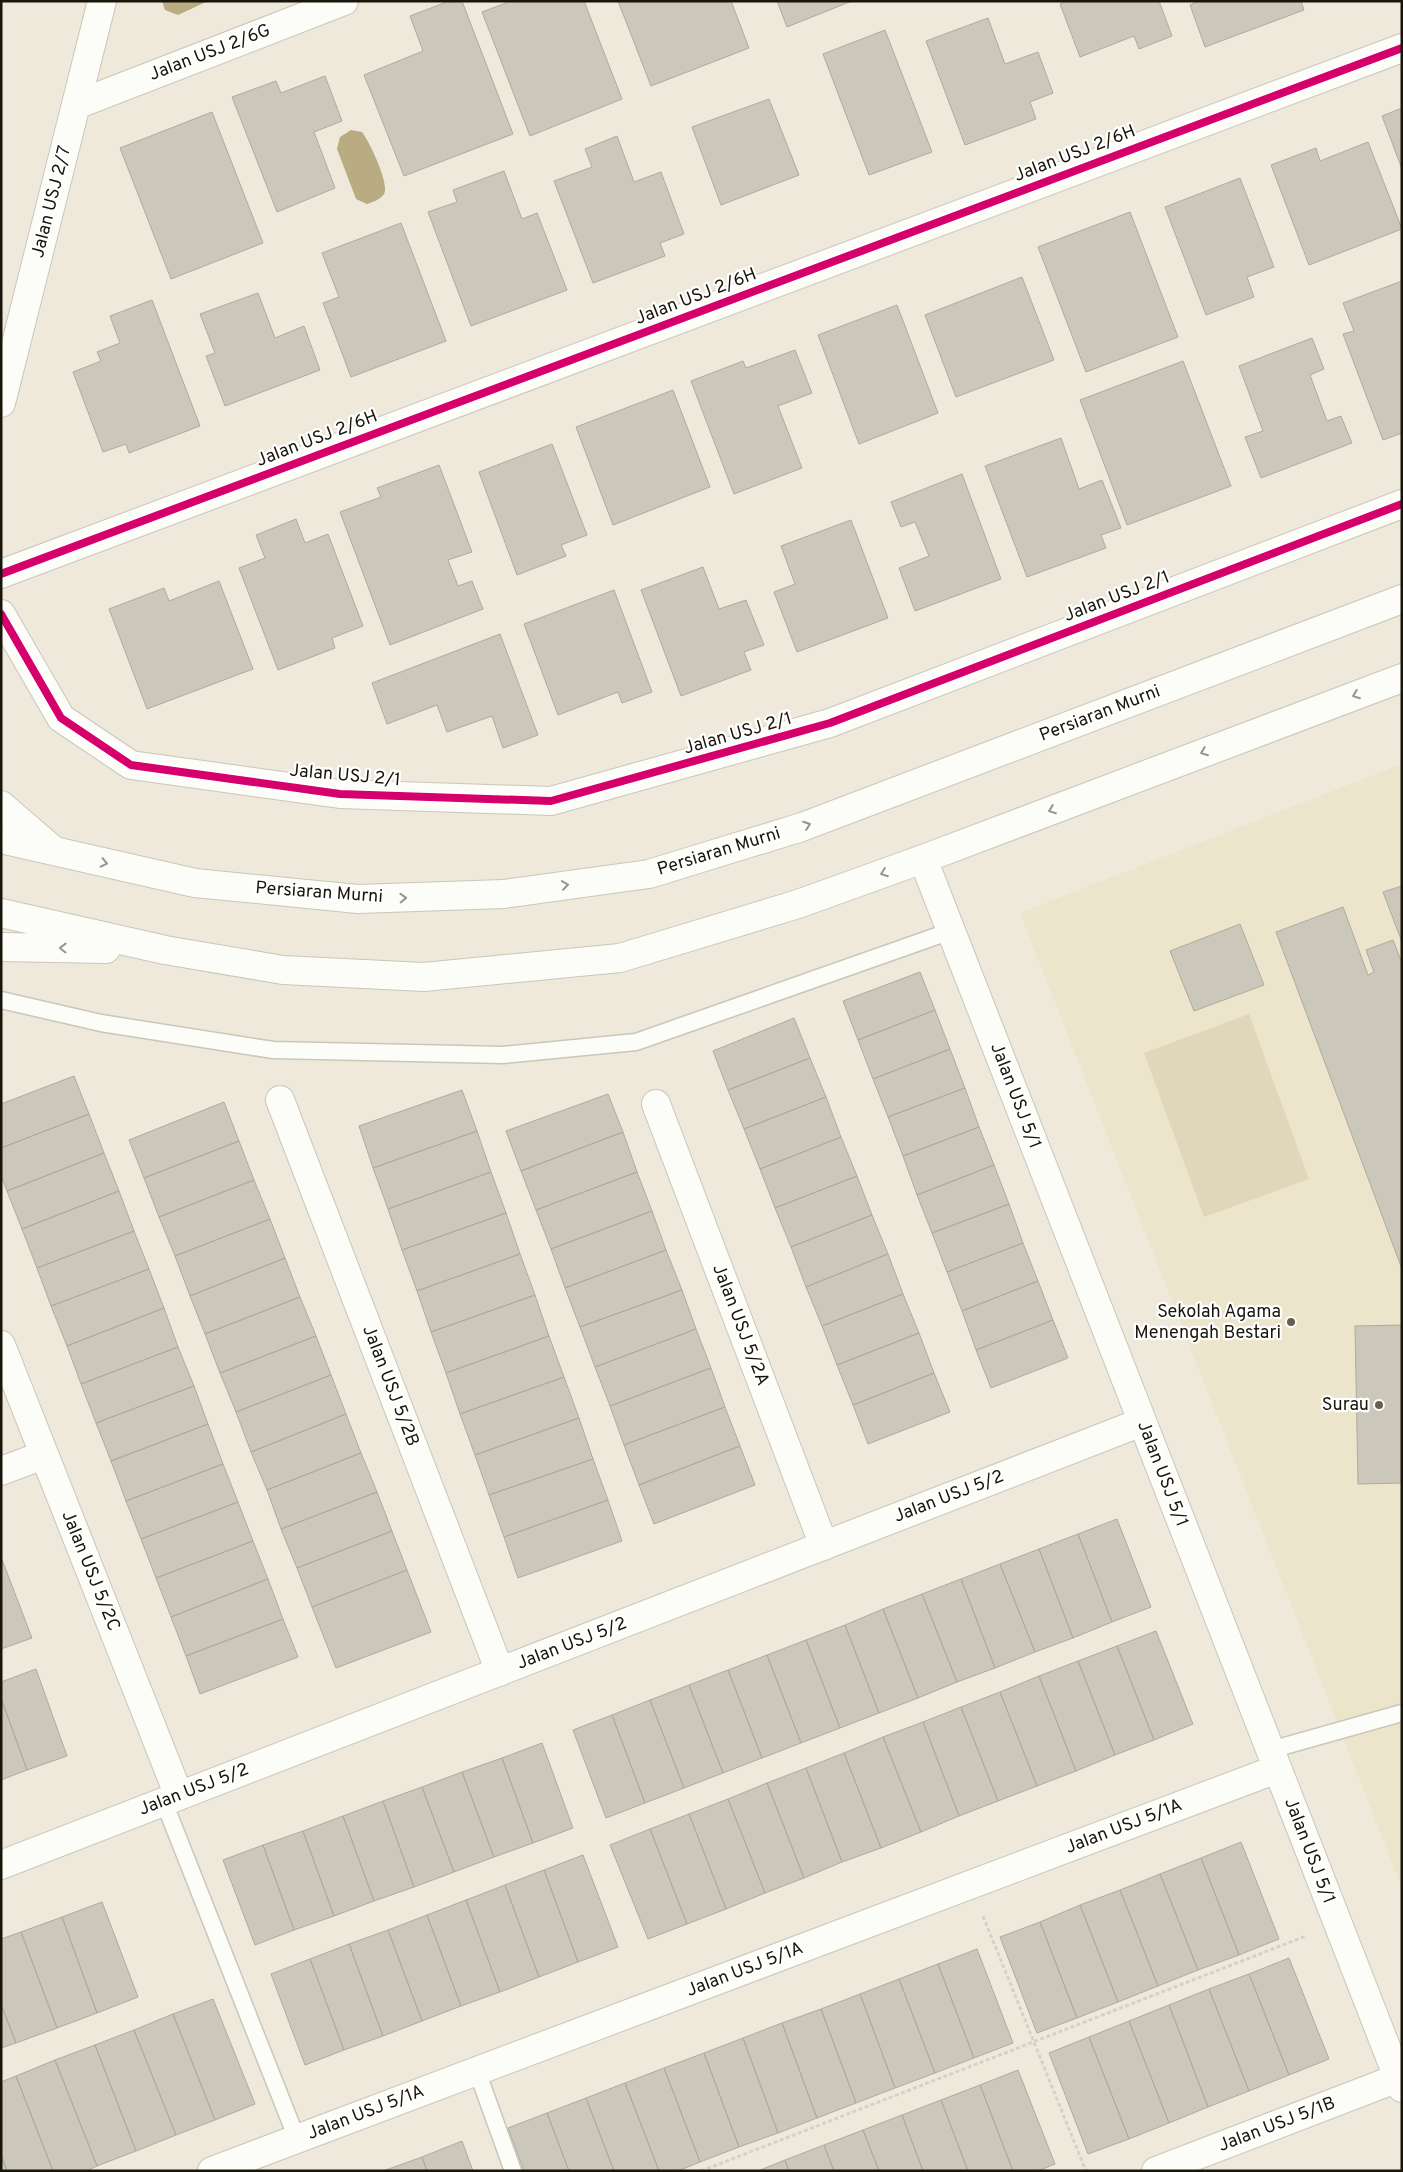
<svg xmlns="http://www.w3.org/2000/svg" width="1403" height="2172" font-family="Overpass,sans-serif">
<rect width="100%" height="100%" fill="#eee9da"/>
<path fill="#ece4cb" d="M1402,764V1888L1020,913Z"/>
<path fill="#e0d7ba" d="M1249,1014L1309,1179L1204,1217L1144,1053Z"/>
<path fill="#baac82" d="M162,1H208L178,15L165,10Z
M351,130L362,132C369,141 390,184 384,194C380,200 373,202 367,204L356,199L337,149L340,137Z"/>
<path fill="#cbc7bb" stroke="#aeaa9e" d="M449,1H462L513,134L404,176L364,75L423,51L410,16Z
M511,1H584L622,99L530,136L482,12Z
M618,1H731L749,48L651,86Z
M777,1H852L787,27Z
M1067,1H1159L1172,36L1139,49L1134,36L1080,57L1060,4Z
M1199,1H1301L1304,10L1205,47L1190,5Z
M988,18L1005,64L1038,52L1053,93L1030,102L1036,119L965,145L926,41Z
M885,30L932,152L869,175L823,54Z
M325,76L342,121L314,132L335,188L277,212L232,97L276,81L281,93Z
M769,99L799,175L721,205L692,127Z
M1402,108V169L1382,116Z
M212,112L263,243L171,279L120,148Z
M617,136L634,182L661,172L684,234L660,243L665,256L593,283L554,181L592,167L585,149Z
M1368,142L1402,229L1309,265L1271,165L1316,148L1320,161Z
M504,171L522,219L537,213L567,290L471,326L428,212L457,202L453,190Z
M1240,178L1274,267L1247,277L1254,297L1206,315L1165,207Z
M1130,212L1178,337L1086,372L1038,247Z
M401,223L446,341L351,377L323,303L339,297L322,253Z
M1022,277L1054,360L956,397L925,315Z
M1402,281V433L1383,440L1343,334L1354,331L1343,303Z
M258,293L275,338L304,326L320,370L225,406L206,356L215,353L200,314Z
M152,300L200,426L129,453L126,444L103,452L73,372L101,361L97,352L120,343L110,316Z
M897,305L938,413L859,444L818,335Z
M1312,338L1324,369L1310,375L1327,421L1341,416L1352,443L1261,478L1245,437L1263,431L1239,366Z
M795,350L812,393L778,406L802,468L734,494L691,381L743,361L746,368Z
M1183,361L1231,486L1127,525L1080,400Z
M673,390L710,487L613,525L576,427Z
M1061,438L1079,489L1102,480L1121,528L1101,535L1106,548L1027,577L985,466Z
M552,444L587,535L561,545L566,556L517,575L479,472Z
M439,465L472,552L448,560L458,586L472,581L483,609L390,645L340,512L381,497L377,488Z
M962,474L1001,579L915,611L899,568L929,556L915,522L901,527L891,502Z
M296,519L305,543L328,534L363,626L332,638L335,648L278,670L239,568L265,558L256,535Z
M851,520L888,618L797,652L774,592L795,584L781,546Z
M703,567L719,609L746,600L764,645L744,652L751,670L681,696L641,590Z
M219,581L253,669L147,709L109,609L164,588L169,601Z
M614,590L652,692L622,703L618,692L558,715L524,624Z
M500,634L538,735L503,748L492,716L447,732L437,705L387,724L372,683Z
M1402,886V942L1383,892Z
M1343,907L1368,975L1374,972L1366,950L1393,940L1402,963V1269L1276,932Z
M1240,924L1264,985L1194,1011L1170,951Z
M920,972L935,1010L858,1040L843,1001Z
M935,1010L950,1049L873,1079L858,1040Z
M794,1018L810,1058L728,1090L713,1051Z
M950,1049L965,1088L888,1117L873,1079Z
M810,1058L826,1097L744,1129L728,1090Z
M74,1076L89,1114L1,1148V1104Z
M965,1088L979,1127L903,1156L888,1117Z
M462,1090L477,1131L373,1168L359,1126Z
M608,1094L623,1132L521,1171L506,1131Z
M826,1097L841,1137L760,1169L744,1129Z
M224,1102L239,1141L144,1178L129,1140Z
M89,1114L104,1153L7,1191L1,1175V1148Z
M979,1127L994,1165L917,1195L903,1156Z
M477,1131L491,1172L388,1209L373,1168Z
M623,1132L637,1172L536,1210L521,1171Z
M841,1137L857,1176L775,1208L760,1169Z
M239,1141L254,1180L159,1217L144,1178Z
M104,1153L119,1191L22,1229L7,1191Z
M994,1165L1009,1204L932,1233L917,1195Z
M491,1172L506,1213L402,1250L388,1209Z
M637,1172L652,1211L551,1249L536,1210Z
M857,1176L872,1215L791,1247L775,1208Z
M254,1180L270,1219L175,1256L159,1217Z
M119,1191L134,1231L37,1268L22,1229Z
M1009,1204L1023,1243L947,1272L932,1233Z
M652,1211L666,1250L565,1288L551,1249Z
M506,1213L520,1254L417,1291L402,1250Z
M872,1215L888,1254L806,1287L791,1247Z
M270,1219L285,1258L190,1296L175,1256Z
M134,1231L149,1269L51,1306L37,1268Z
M1023,1243L1038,1281L962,1311L947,1272Z
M666,1250L682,1290L580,1327L565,1288Z
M520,1254L535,1295L431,1332L417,1291Z
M888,1254L903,1294L822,1326L806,1287Z
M285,1258L300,1297L205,1334L190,1296Z
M149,1269L164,1308L67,1346L51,1306Z
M1038,1281L1053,1320L976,1350L962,1311Z
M682,1290L696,1329L595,1367L580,1327Z
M903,1294L919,1333L837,1365L822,1326Z
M535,1295L549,1336L446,1373L431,1332Z
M300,1297L316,1336L220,1373L205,1334Z
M164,1308L178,1347L81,1384L67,1346Z
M1053,1320L1068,1358L991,1388L976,1350Z
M1402,1325V1483L1358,1484L1355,1326Z
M696,1329L711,1368L610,1406L595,1367Z
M919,1333L934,1373L853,1405L837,1365Z
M316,1336L331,1375L236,1412L220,1373Z
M549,1336L564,1377L460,1414L446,1373Z
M178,1347L194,1386L96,1423L81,1384Z
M711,1368L725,1407L624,1445L610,1406Z
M934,1373L950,1412L868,1444L853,1405Z
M331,1375L346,1414L251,1452L236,1412Z
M564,1377L579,1418L475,1455L460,1414Z
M194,1386L208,1424L111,1461L96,1423Z
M725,1407L740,1446L639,1485L624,1445Z
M346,1414L361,1453L267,1490L251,1452Z
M579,1418L593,1459L489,1495L475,1455Z
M208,1424L223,1464L126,1501L111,1461Z
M740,1446L755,1485L654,1524L639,1485Z
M361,1453L377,1492L281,1529L267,1490Z
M593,1459L608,1500L504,1537L489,1495Z
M223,1464L238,1502L141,1539L126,1501Z
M377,1492L392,1531L297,1568L281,1529Z
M608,1500L622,1541L518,1578L504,1537Z
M238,1502L253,1541L156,1578L141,1539Z
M1117,1519L1151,1607L1112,1622L1078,1534Z
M392,1531L407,1570L312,1607L297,1568Z
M1078,1534L1112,1622L1073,1638L1039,1549Z
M253,1541L268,1579L171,1617L156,1578Z
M1039,1549L1073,1638L1035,1652L1000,1564Z
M1,1557L32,1638L1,1649Z
M1000,1564L1035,1652L995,1668L961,1579Z
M407,1570L431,1632L336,1668L312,1607Z
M268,1579L283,1619L186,1656L171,1617Z
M961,1579L995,1668L957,1682L922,1594Z
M922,1594L957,1682L918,1698L883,1609Z
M883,1609L918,1698L879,1713L845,1625Z
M283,1619L298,1657L200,1694L186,1656Z
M845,1625L879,1713L840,1728L806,1640Z
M1156,1631L1193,1724L1154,1740L1117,1646Z
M806,1640L840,1728L801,1743L767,1655Z
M1117,1646L1154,1740L1115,1755L1078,1661Z
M767,1655L801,1743L762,1758L728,1670Z
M1078,1661L1115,1755L1076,1771L1039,1676Z
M36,1669L67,1756L27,1770L1,1698V1682Z
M728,1670L762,1758L723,1773L689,1685Z
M1039,1676L1076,1771L1037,1786L1000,1692Z
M689,1685L723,1773L684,1788L650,1700Z
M1000,1692L1037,1786L998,1801L961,1707Z
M1,1698L27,1770L1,1780Z
M650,1700L684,1788L645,1803L612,1715Z
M961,1707L998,1801L959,1816L923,1722Z
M612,1715L645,1803L606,1818L573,1730Z
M923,1722L959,1816L921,1832L883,1737Z
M883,1737L921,1832L881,1848L844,1753Z
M542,1743L573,1828L533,1843L502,1758Z
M844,1753L881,1848L842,1862L806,1768Z
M502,1758L533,1843L494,1857L462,1772Z
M806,1768L842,1862L804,1878L767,1783Z
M462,1772L494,1857L454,1872L422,1787Z
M767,1783L804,1878L765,1893L728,1799Z
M422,1787L454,1872L414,1887L383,1801Z
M728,1799L765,1893L726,1909L689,1814Z
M383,1801L414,1887L374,1901L343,1816Z
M689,1814L726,1909L687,1924L650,1829Z
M343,1816L374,1901L334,1916L303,1831Z
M650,1829L687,1924L648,1939L610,1845Z
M303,1831L334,1916L294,1930L263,1845Z
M1241,1842L1279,1939L1239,1955L1201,1858Z
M263,1845L294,1930L255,1945L223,1860Z
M583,1855L618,1947L578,1962L544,1870Z
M1201,1858L1239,1955L1198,1970L1160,1874Z
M544,1870L578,1962L539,1977L505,1885Z
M1160,1874L1198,1970L1158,1986L1120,1890Z
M505,1885L539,1977L500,1992L466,1900Z
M1120,1890L1158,1986L1118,2002L1080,1905Z
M466,1900L500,1992L461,2006L427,1915Z
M102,1902L138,1997L97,2013L62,1917Z
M1080,1905L1118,2002L1077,2018L1040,1922Z
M427,1915L461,2006L422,2021L388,1930Z
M62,1917L97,2013L57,2028L21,1932Z
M1040,1922L1077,2018L1037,2033L1000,1937Z
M388,1930L422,2021L383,2036L349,1944Z
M21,1932L57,2028L16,2043L1,2004V1939Z
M349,1944L383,2036L344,2050L310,1959Z
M977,1949L1013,2043L974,2058L938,1964Z
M1289,1958L1329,2059L1289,2075L1249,1974Z
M310,1959L344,2050L305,2065L271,1974Z
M938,1964L974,2058L935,2073L899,1979Z
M1249,1974L1289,2075L1249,2091L1209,1989Z
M899,1979L935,2073L895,2088L860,1994Z
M1209,1989L1249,2091L1208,2107L1169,2005Z
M860,1994L895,2088L856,2103L821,2009Z
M213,1999L255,2104L215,2120L173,2014Z
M1,2004L16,2043L1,2048Z
M1169,2005L1208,2107L1169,2123L1129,2021Z
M821,2009L856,2103L817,2118L782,2023Z
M173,2014L215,2120L176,2135L134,2030Z
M1129,2021L1169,2123L1129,2139L1089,2037Z
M782,2023L817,2118L778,2133L743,2038Z
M134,2030L176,2135L136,2151L95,2045Z
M1089,2037L1129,2139L1088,2154L1049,2053Z
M743,2038L778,2133L739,2147L704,2053Z
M95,2045L136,2151L97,2166L55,2060Z
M704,2053L739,2147L700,2162L664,2068Z
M55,2060L97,2166L86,2171H53L16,2076Z
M664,2068L700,2162L678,2171H659L625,2083Z
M1018,2070L1055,2164L1038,2171H1013L980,2085Z
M16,2076L53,2171H7L1,2155V2082Z
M625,2083L659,2171H614L586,2098Z
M980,2085L1013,2171H968L941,2100Z
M586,2098L614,2171H569L547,2113Z
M941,2100L968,2171H923L902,2115Z
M547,2113L569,2171H524L508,2128Z
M902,2115L923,2171H879L863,2130Z
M863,2130L879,2171H834L824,2145Z
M462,2141L473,2171H427L422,2157Z
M824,2145L834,2171H789L785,2160Z
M1,2155L7,2171H1Z
M422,2157L427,2171H383Z
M785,2160L789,2171H758Z"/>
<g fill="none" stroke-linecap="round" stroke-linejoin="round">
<defs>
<path id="lane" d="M1,1000L101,1023L273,1050L503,1055L636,1042L951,931
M1270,1750L1402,1713
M164,1802L297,2139
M477,2071L513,2171"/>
<path id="street" d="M76,105L344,1
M1,403L102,1
M1,574L1402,48
M1,614L61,718L131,765L340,794L551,801L830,723L1402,504
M923,859L1402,2088
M280,1100L500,1672
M656,1104L824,1546
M1,1345L179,1796
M1,1471L44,1455
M1,1865L1142,1422
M212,2171L1277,1769
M1156,2171L1398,2078"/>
<path id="secondary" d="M1,805L51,848
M1,839L195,883L358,899L504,894L649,874L802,827L1402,599
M1,913L165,950L283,970L424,977L620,958L798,904L923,859L1402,678
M1,947L106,949"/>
</defs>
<use href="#lane" stroke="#cac6ba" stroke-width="19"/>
<use href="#street" stroke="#cac6ba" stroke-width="30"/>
<use href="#secondary" stroke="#cac6ba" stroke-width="30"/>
<path stroke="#d3d1cc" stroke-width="3" stroke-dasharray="4 2.5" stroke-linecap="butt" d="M983,1916L1086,2171
M701,2171L1306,1936"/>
<use href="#lane" stroke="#fcfcf9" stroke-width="16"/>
<use href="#street" stroke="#fcfcf9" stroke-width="28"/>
<use href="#secondary" stroke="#fcfcf9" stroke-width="28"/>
<defs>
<path id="cycleway" d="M1,574L1402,48
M1,614L61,718L131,765L340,794L551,801L830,723L1402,504"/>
</defs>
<use href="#cycleway" stroke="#fff" stroke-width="11"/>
<use href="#cycleway" stroke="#d6006c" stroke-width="8"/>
</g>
<defs><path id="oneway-chevron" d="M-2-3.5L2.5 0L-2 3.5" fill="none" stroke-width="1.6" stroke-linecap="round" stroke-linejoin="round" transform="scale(1.25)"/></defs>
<g stroke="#95948e">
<use href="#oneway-chevron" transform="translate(1356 695) rotate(159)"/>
<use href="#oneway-chevron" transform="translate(1204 752) rotate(159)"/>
<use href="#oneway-chevron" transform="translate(1052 810) rotate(159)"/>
<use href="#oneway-chevron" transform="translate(807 825) rotate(-20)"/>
<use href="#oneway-chevron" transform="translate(104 863) rotate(13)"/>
<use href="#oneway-chevron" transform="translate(884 873) rotate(160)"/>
<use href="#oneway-chevron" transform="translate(565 885) rotate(-8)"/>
<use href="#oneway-chevron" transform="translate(403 898) rotate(-2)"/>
<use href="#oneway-chevron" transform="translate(63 948) rotate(-179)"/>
</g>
<g fill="#635f53" stroke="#fff" stroke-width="2">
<circle cx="1291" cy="1322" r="5"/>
<circle cx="1379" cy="1405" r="5"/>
</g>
<g text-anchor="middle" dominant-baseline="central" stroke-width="4.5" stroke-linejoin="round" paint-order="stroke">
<g font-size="18" fill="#18150b" stroke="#fff">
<text transform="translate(210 53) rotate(-21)">Jalan USJ 2/6G</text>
<text transform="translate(1075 154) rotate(-21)">Jalan USJ 2/6H</text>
<text transform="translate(52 202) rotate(-76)">Jalan USJ 2/7</text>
<text transform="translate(696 297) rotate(-21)">Jalan USJ 2/6H</text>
<text transform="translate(317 439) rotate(-21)">Jalan USJ 2/6H</text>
<text transform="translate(1117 597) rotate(-21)">Jalan USJ 2/1</text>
<text transform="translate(1100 714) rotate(-21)">Persiaran Murni</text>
<text transform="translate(738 734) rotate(-16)">Jalan USJ 2/1</text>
<text transform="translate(345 776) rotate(5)">Jalan USJ 2/1</text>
<text transform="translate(719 852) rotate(-17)">Persiaran Murni</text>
<text transform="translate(319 893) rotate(4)">Persiaran Murni</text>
<text transform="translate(1015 1096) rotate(69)">Jalan USJ 5/1</text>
<text transform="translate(740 1325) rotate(69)">Jalan USJ 5/2A</text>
<text transform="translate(390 1386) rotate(69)">Jalan USJ 5/2B</text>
<text transform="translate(1162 1474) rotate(69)">Jalan USJ 5/1</text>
<text transform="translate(949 1497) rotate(-21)">Jalan USJ 5/2</text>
<text transform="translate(90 1571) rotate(68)">Jalan USJ 5/2C</text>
<text transform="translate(572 1644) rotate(-21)">Jalan USJ 5/2</text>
<text transform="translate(194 1790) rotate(-21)">Jalan USJ 5/2</text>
<text transform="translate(1124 1827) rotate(-21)">Jalan USJ 5/1A</text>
<text transform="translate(1309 1851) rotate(69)">Jalan USJ 5/1</text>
<text transform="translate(745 1970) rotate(-21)">Jalan USJ 5/1A</text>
<text transform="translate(366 2113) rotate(-21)">Jalan USJ 5/1A</text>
<text transform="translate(1277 2125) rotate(-21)">Jalan USJ 5/1B</text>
</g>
<g font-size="18" fill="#18150b" stroke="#fff" text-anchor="end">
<text x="1281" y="1312">Sekolah Agama<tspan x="1281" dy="21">Menengah Bestari</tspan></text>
<text x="1369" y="1405">Surau</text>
</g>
</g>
<rect width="1403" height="2172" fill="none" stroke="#18150b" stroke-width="5"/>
</svg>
